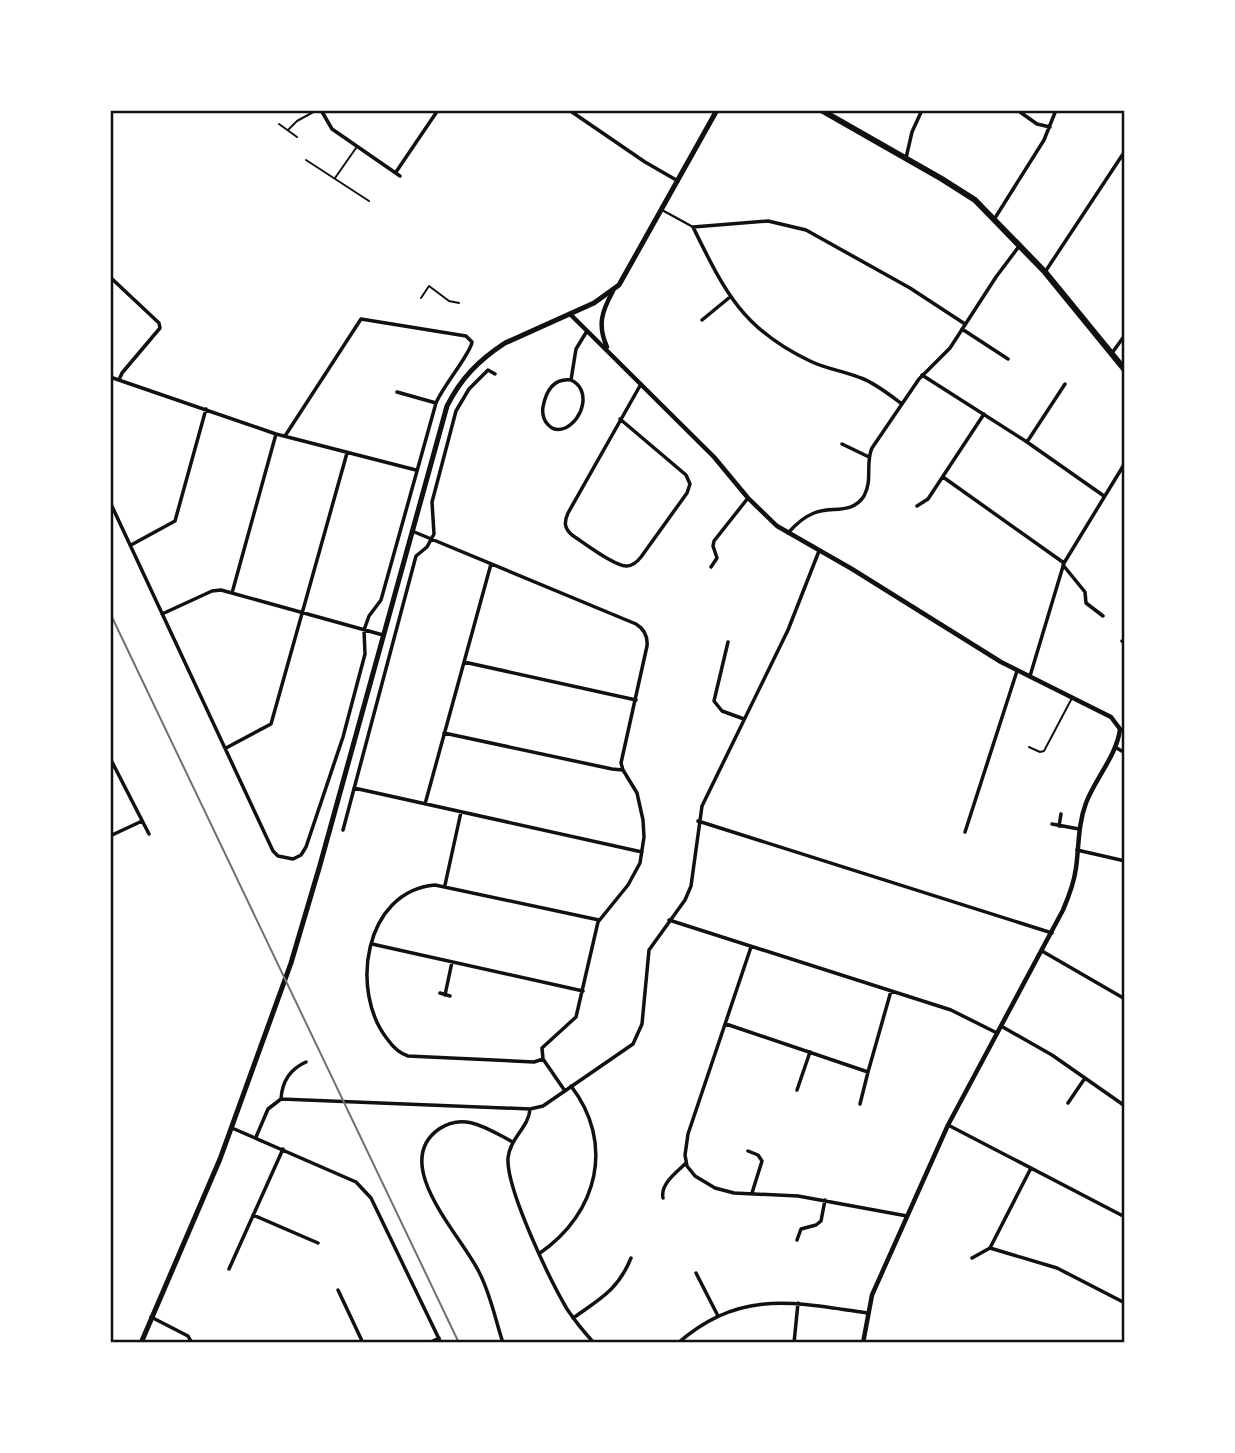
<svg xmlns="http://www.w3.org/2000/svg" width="1235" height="1453" font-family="'Open Sans',sans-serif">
<rect width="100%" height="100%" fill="#fff"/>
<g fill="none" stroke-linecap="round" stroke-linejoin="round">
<path stroke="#111" stroke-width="2" d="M279,124L297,137
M288,130L297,121L317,110
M306,160L369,201
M335,178L356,148
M421,298L429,286L449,301L459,303
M1029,747L1040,752L1044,751L1072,698"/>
<path stroke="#111" stroke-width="2.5" d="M662,210L693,227"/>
<path stroke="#111" stroke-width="3.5" d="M321,110L332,129L400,176
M569,110L645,162L678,181
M1021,110L1020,112L1037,124L1050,127
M906,158L912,132L922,110
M396,172L438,110
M995,218L1044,140L1056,110
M1045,272L1125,151
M110,277L159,323L160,328L122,373L119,380
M702,320L730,297
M962,329L1008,359
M1112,353L1125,335
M922,375L1027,442L1104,496
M110,377L276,434L416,470
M571,380C591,389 584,419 565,428C551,434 541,420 543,407C546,391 553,378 571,380L576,349L587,331
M397,392L436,403
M902,404C890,395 875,383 861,378C844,371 826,369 810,361C742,329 724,290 693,227L768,221L806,230L910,288L965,324
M620,419L686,475L690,484L687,493L641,557C637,562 633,566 627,566C615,567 583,542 572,535C564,528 564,522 568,513L641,384
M1027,442L1065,384
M842,444L869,457
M943,477L1064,563
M110,502L273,851L278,856L293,859L301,855L306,847L343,737L365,654L364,630L369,616L381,600L436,403C443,386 471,353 472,342L466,336L361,319L285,436
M917,506L928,499L984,414
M412,531L636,624C644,629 648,636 647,646L621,763L623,770L637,793L643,820L644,837L640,863L628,885L598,922L576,1017L542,1048L543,1059L565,1091
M788,533C795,525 804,517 814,513C831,506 852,515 864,496C873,480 865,463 872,448L919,379L950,348L996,277L1020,245
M131,545L175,521L206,409
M1063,565L1085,592L1086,603L1103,616
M711,567L717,558L713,546L714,541L748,498
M232,593L276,434
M162,614L212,591L221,590L383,635
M1122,641L1125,643
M728,642L714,701L722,711L744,719
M464,662L636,700
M1030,676L1064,563L1125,463
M444,733L612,769L623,770
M1115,747L1125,753
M226,748L271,724L347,453
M110,758L149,834
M354,788L642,852
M425,804L491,564
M698,821L1052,933
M1052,824L1079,829
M1059,826L1061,814
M343,830L416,556L427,547L434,534L432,502L456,411L469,389L488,370L495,374
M965,832L1017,671
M110,836L142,821
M1077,850L1125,861
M445,885L461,812
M669,920L951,1010L997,1033
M372,944L583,991
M751,947L688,1134L685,1155L687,1166L695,1176L715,1188L734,1193L798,1196L907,1216
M1042,951L1125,999
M440,993L450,996
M445,995L452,962
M726,1024L868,1072L891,991
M1001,1026L1052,1055L1125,1106
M543,1059L534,1062L408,1056C399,1053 393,1047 388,1040C349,992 364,891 435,885L599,920
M797,1090L810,1052
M281,1099C282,1082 290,1069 306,1062
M1068,1103L1085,1078
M860,1104L868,1072
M530,1109C529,1127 510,1138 508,1158C506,1189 550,1280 567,1309C575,1321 584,1332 594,1343
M948,1125L1125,1217
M232,1128L356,1182L371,1198L441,1343
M256,1137L268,1109L281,1099L530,1109L543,1106L633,1044L642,1024L649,950L685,900L691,886L702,806L788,630L819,551
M748,1151L758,1155L762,1161L752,1193
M1031,1168L990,1248L1057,1268L1125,1303
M663,1198C660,1184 677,1172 686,1163
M253,1215L318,1243
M797,1240L801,1229L816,1225L821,1221L825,1200
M540,1253C598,1213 615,1143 571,1086
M972,1258L990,1248
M229,1269L283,1149
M696,1273L718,1316
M338,1290L363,1343
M151,1317L188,1336L192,1343
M573,1318C600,1299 618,1290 631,1258
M429,1343L439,1338
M503,1343C495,1319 491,1295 479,1272C462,1236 389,1164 439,1129C465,1111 489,1130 513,1142
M678,1343C739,1289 794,1302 867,1313
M794,1343L798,1303"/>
<path stroke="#111" stroke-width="4.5" d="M570,314L714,457L748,498L777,526L852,569L1001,662L1111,717L1120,729C1117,755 1095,779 1086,803C1078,824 1079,846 1076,868C1074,883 1069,896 1063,910L948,1125L872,1295L863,1343
M607,347C597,325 602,311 613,291"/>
<path stroke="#111" stroke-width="5" d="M141,1343L220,1159L291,963L320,865L447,406C461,378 479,360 505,343L594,303L619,285L717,110"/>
<path stroke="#111" stroke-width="6" d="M821,110L942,179L975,200L1045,272L1125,370"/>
<path stroke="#707070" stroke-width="2" d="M110,613L459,1343"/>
</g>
<rect width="1235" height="1453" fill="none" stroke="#ffffff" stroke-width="224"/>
<rect x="112" y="112" width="1011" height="1229" fill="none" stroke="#111" stroke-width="2.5"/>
</svg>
